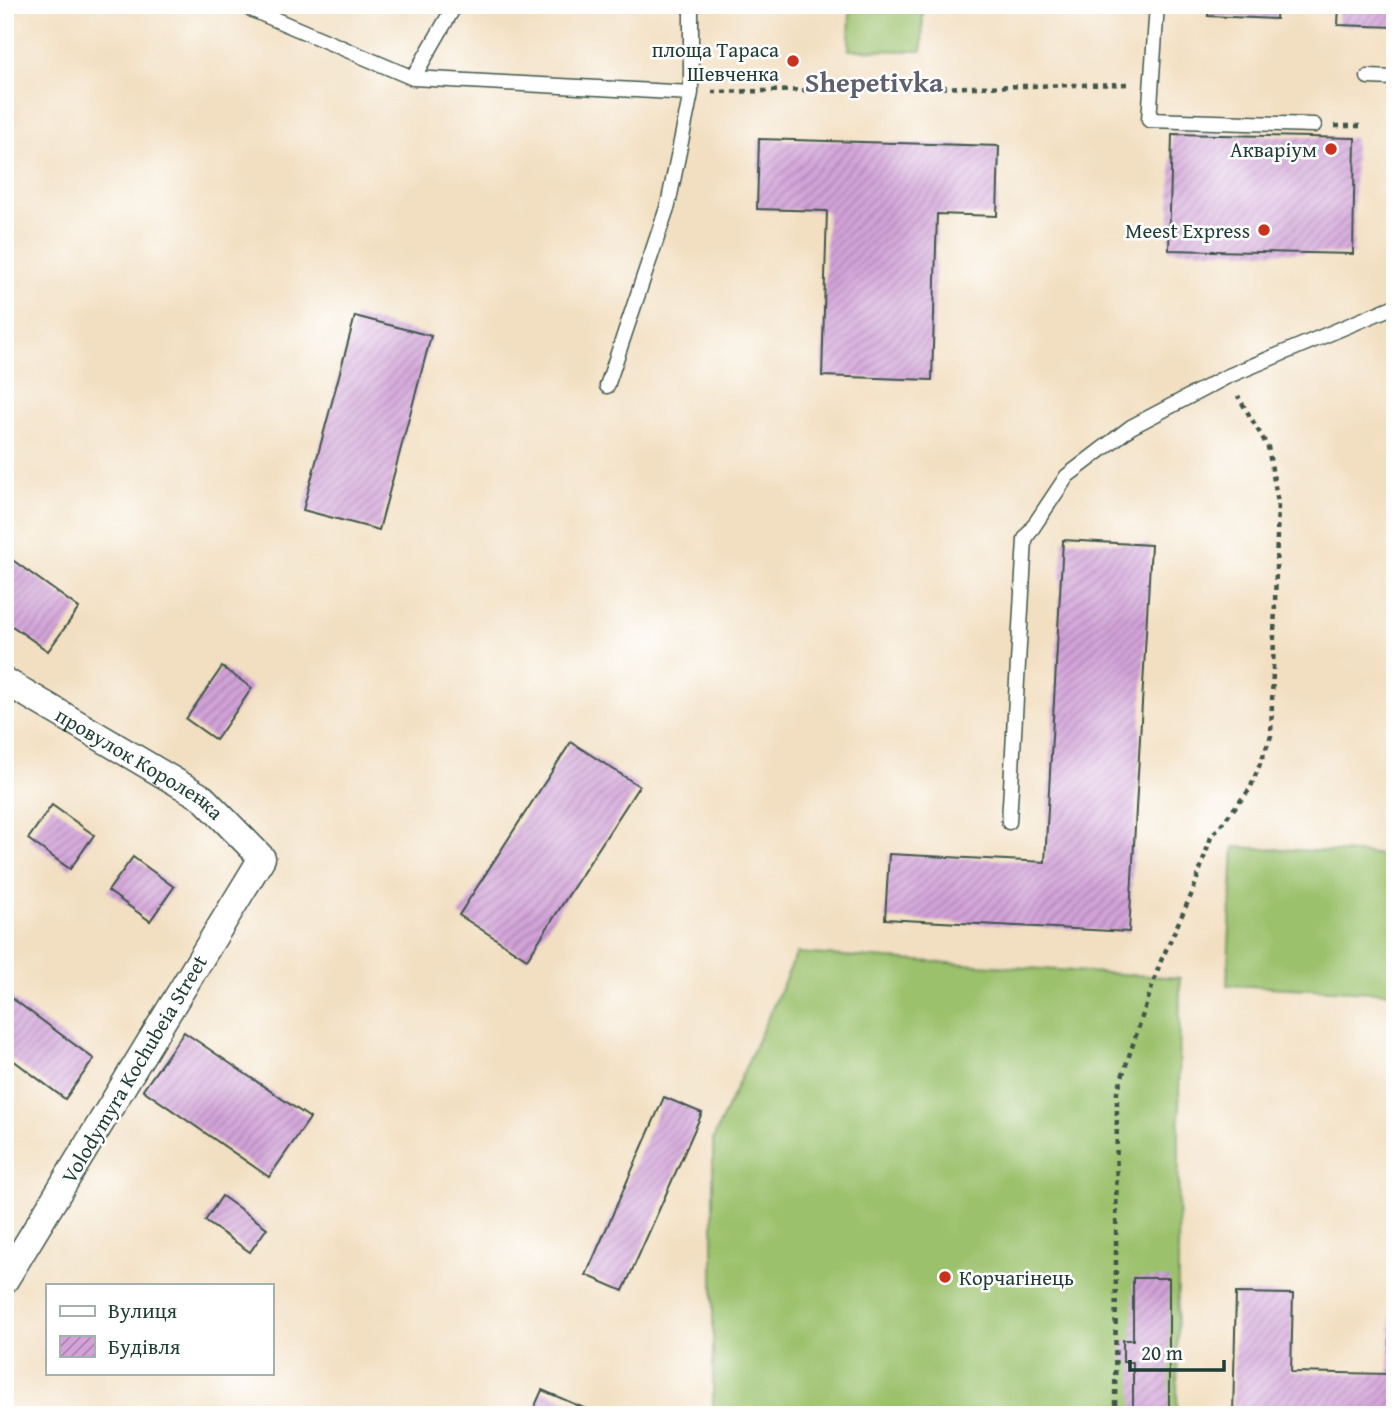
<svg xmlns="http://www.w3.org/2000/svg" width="1400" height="1420" font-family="'Gentium Book Plus',serif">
<defs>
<pattern id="building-hatch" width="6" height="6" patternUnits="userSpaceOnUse" patternTransform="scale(1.75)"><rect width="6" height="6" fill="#d2a2d8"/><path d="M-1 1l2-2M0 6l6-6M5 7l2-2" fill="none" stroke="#aa85b0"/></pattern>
</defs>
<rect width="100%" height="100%" fill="#fff"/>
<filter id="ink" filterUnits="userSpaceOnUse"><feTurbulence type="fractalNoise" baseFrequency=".0143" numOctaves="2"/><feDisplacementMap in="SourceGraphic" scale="14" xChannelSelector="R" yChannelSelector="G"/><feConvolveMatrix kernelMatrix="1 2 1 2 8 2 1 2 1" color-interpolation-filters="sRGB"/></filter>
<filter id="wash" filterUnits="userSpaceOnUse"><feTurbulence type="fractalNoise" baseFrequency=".00686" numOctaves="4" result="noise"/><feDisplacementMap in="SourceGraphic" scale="28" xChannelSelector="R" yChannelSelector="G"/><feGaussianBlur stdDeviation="1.57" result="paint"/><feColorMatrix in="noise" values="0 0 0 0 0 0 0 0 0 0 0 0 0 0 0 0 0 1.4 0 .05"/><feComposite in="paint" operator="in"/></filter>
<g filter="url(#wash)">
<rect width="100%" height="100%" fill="#f2dfc1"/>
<path fill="#9bc16c" stroke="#5d7f50" stroke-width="2" d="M850,5H923L922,51L849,50Z
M1234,847L1395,855V993L1227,985Z
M797,953L1180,978L1177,1415H713V1139Z"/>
<g id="blocks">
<path fill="url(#building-hatch)" d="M1209,5H1277L1276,19L1208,16Z
M1339,5H1395V27L1338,25Z
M1172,134L1355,138L1353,254L1169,250Z
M759,139L999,146L997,216L937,214L932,380L822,376L827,211L757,209Z
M355,316L431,336L379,530L303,510Z
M1063,540L1151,545L1129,932L885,919L889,854L1045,862Z
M7,556L79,608L48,651L5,621Z
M222,667L252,688L216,740L186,719Z
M571,742L639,786L527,959L459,915Z
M52,805L94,835L70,869L28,839Z
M133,857L174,887L150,921L108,891Z
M5,993L94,1059L65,1099L5,1054Z
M184,1032L310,1118L269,1177L143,1090Z
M664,1097L702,1113L623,1291L586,1275Z
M222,1196L267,1228L250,1252L205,1221Z
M1133,1278H1169V1415H1133V1362H1123V1340H1133Z
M1236,1293L1293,1294L1291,1372L1389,1374L1391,1294H1395V1415H1233Z
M542,1390L591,1411L589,1415H531Z"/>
</g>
</g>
<g filter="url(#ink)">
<use href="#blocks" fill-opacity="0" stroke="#3f5549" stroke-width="2"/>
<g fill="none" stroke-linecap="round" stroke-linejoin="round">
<defs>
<path id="service" d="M241,5L413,78L691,93
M1157,5L1149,120L1314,125
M1368,77L1395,78
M413,78L455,5
M607,386L668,205L691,93V5
M1009,822L1025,539L1067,476L1131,427L1226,377L1395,306"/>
<g id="minor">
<path id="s1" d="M5,681L203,798L262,858L5,1280"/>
</g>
</defs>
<use href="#service" stroke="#3f5549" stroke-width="17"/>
<use href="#minor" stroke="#3f5549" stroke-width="29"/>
<path stroke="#3f5549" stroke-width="4.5" stroke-dasharray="5 5" stroke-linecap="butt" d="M712,92L1130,84
M1335,126H1362
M1115,1415L1117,1092L1160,963L1193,891L1211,837L1250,789L1271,736L1278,503L1268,447L1238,396"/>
<use href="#service" stroke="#fff" stroke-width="14"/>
<use href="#minor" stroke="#fff" stroke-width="26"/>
</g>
</g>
<g fill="#c8321e" stroke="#fff" stroke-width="2.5">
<circle cx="793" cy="61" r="7"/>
<circle cx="1331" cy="149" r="7"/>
<circle cx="1264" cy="230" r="7"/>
<circle cx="945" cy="1277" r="7"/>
</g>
<g text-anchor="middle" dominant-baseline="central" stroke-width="5" stroke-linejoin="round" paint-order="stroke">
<g font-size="21" fill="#1f3d34" stroke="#fff" text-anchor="end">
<text x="779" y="49">площа Тараса<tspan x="779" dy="24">Шевченка</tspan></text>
<text x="1317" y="149">Акваріум</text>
<text x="1250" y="230">Meest Express</text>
<text x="959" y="1277" text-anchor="start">Корчагінець</text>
</g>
<g font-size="21" fill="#1f3d34" stroke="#fff">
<text stroke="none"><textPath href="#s1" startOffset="158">провулок Короленка</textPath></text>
<text transform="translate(134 1069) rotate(-59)">Volodymyra Kochubeia Street</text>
</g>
<g font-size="28" font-weight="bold" fill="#5e606d" stroke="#fff">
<text x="874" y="81">Shepetivka</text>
</g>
</g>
<rect width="1400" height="1420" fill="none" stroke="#fff" stroke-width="28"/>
<rect x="46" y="1284" width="228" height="91" fill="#ffffff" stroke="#a5b1ae" stroke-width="2"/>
<rect x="60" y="1306" width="35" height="10" fill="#ffffff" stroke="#a5b1ae" stroke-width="2"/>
<text x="108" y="1318" font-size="21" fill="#1f3d34">Вулиця</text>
<rect x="60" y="1336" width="35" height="21" fill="url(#building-hatch)" stroke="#a5b1ae" stroke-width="2"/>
<text x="108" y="1354" font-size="21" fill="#1f3d34">Будівля</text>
<path d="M1130 1360v10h94v-10" fill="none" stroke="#1f3d34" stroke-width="3.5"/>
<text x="1141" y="1360" font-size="21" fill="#1f3d34" stroke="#ffffff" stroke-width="5" paint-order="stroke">20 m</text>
</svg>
